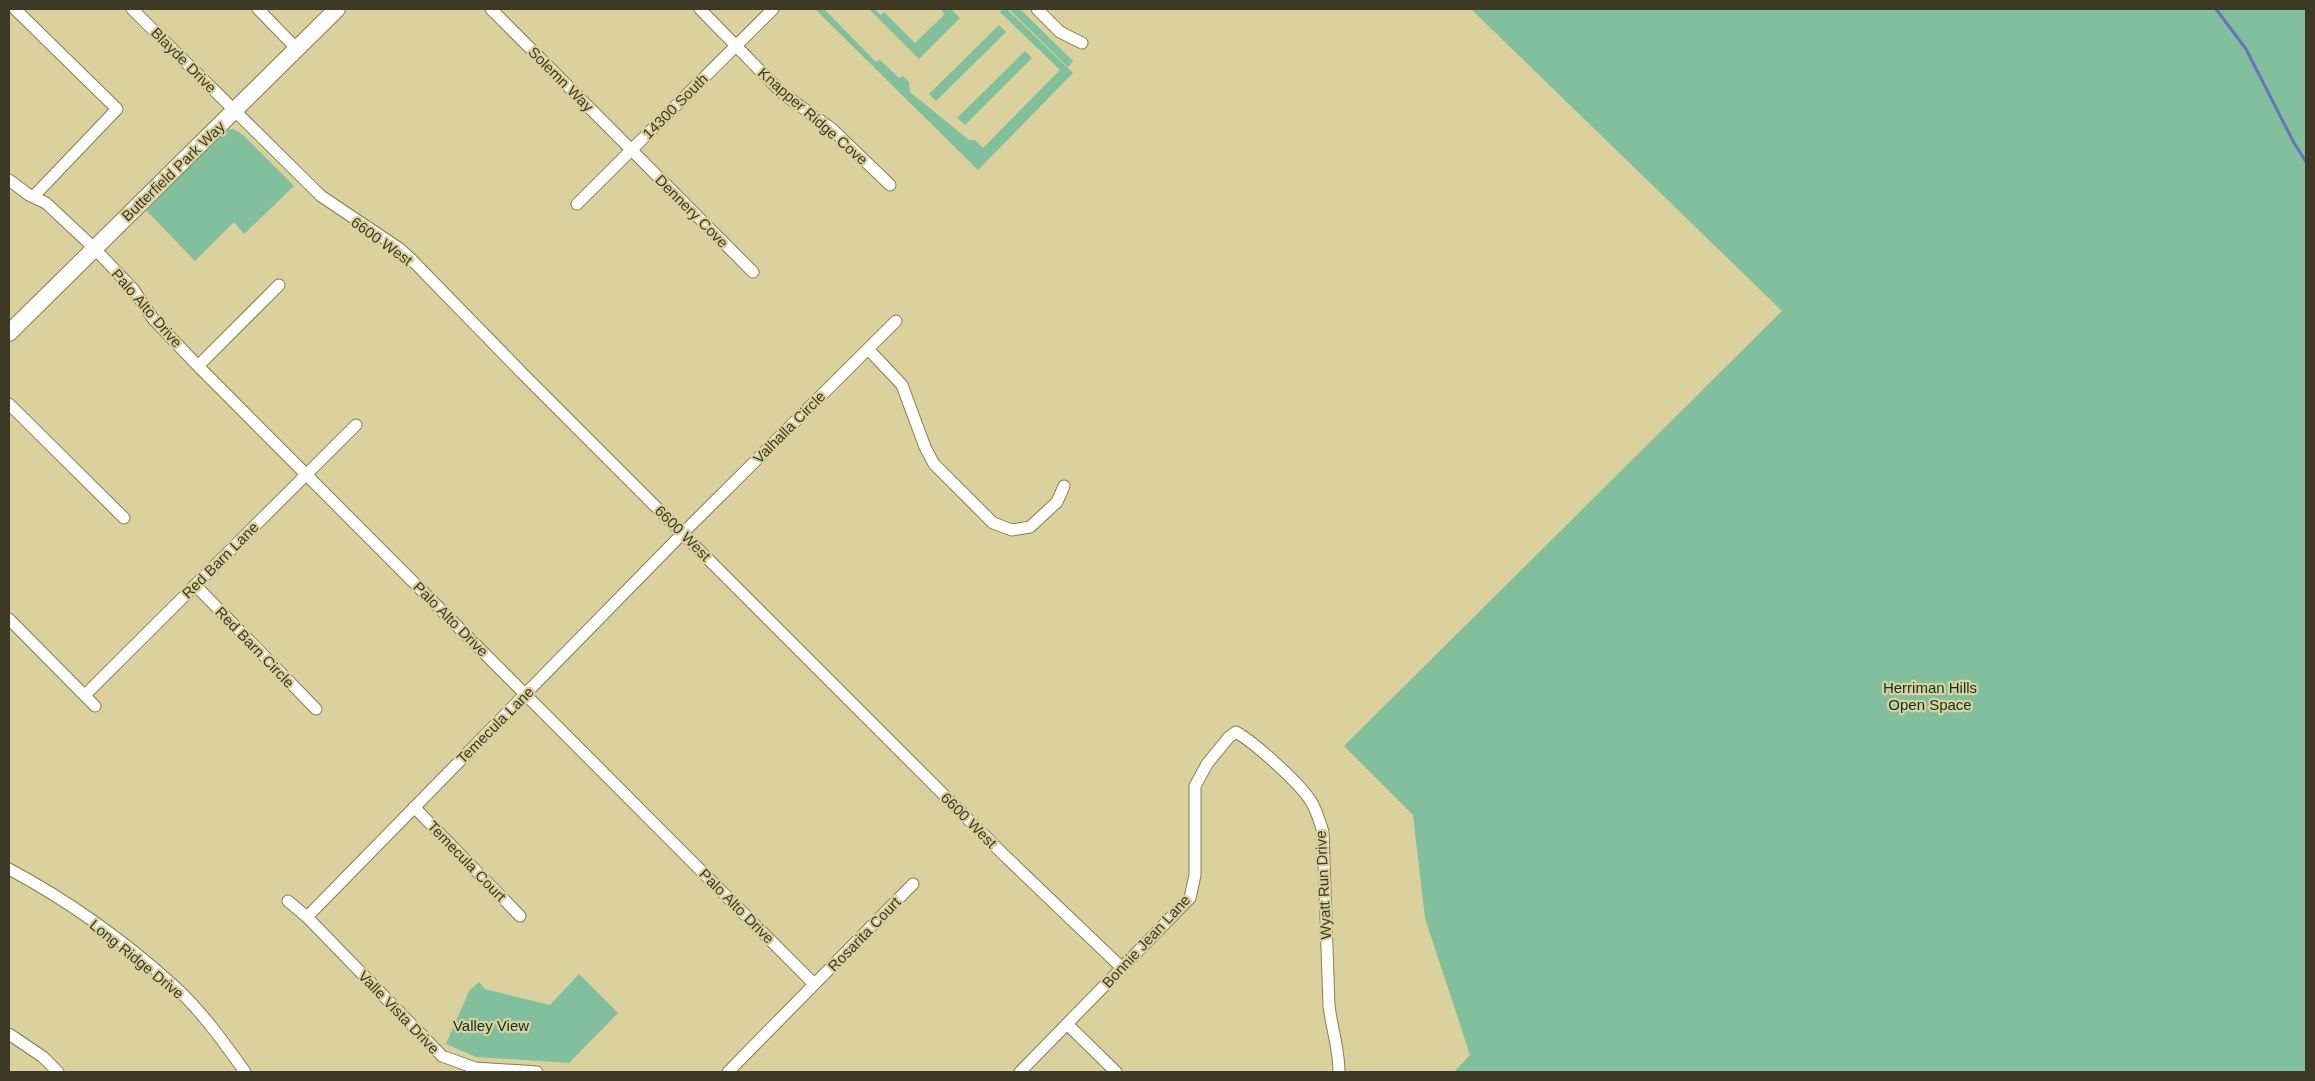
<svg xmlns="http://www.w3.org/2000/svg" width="2315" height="1081" font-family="Arial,sans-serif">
<rect width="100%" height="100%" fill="#dad19e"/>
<path fill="#81bf9d" d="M815,9H824L876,62L880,60L899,78L903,76L909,82L910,92L969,140H975L983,148L1060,70L1000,12L1003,9H1007L1073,73L978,170Z
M869,9H874L881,15L884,12L915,43L945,14L940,9H951L960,18L919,59Z
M1009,9H1020L1073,61L1068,67Z
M1471,9H2306V1072H1454L1470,1055L1425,918L1413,815L1344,746L1782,311Z
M999,25L1006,32L936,101L929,94Z
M1025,51L1032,58L965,125L957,118Z
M233,129L242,134L294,186L244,234L234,222L195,261L146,210L227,130Z
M579,974L618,1013L569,1063L476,1057L446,1044L469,991L479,982L485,989L550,1005Z"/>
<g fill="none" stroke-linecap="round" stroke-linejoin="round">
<path stroke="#6c71c0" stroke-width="3" d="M2216,9L2246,49L2293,141L2306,162"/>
<defs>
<path id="street" d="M15,9L117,109L33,197
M132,9L321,196L400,249L411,259L527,378L1006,857L1121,967
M258,9L297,49
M491,9L753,272
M700,9L782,93L832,129L890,185
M1037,9L1060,32L1082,43
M9,180L29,195L46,203L94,248L133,289L154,320L198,366L814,984
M577,204L773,9
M868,349L902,385L925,447L934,464L993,523L1012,530L1030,527L1057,502L1064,486
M198,366L279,285
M9,404L124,518
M195,585L316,709
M9,619L95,706
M85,695L356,425
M414,807L520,916
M9,869C67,900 123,940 172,984C200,1009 223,1041 245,1072
M288,901L307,917L442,1056L475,1068L537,1072
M307,917L683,533L896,321
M1067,1024L1116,1072
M9,1034L43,1057L58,1072
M728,1072L913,884
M1020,1072L1190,898L1195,875V786L1207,764L1229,737L1236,732C1255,743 1301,784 1312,803C1317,812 1320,822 1323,832L1329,1006C1332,1029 1339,1050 1339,1072"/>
<path id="secondary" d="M9,333L337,9"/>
</defs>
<use href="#street" stroke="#867e4e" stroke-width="13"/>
<use href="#secondary" stroke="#867e4e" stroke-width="18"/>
<use href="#street" stroke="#fff" stroke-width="11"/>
<use href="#secondary" stroke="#fff" stroke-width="16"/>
</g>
<g text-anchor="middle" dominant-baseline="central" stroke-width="4.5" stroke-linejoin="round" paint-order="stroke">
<g font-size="15" fill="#3d3925" stroke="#dad19e">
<text transform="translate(184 60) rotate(45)">Blayde Drive</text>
<text transform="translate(561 79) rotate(45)">Solemn Way</text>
<text transform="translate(675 106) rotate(-45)">14300 South</text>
<text transform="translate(813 116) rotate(41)">Knapper Ridge Cove</text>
<text transform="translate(173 171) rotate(-44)">Butterfield Park Way</text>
<text transform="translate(692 211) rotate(45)">Dennery Cove</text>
<text transform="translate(382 241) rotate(36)">6600 West</text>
<text transform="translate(147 308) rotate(49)">Palo Alto Drive</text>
<text transform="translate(789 427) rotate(-45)">Valhalla Circle</text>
<text transform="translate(683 533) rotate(45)">6600 West</text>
<text transform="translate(220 560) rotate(-45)">Red Barn Lane</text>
<text transform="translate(451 619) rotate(45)">Palo Alto Drive</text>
<text transform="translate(255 647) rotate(46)">Red Barn Circle</text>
<text transform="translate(495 725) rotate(-45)">Temecula Lane</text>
<text transform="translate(969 820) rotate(45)">6600 West</text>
<text transform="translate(467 861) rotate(46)">Temecula Court</text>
<text transform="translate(1323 885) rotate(-93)">Wyatt Run Drive</text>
<text transform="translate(737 906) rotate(45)">Palo Alto Drive</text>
<text transform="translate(864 934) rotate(-46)">Rosarita Court</text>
<text transform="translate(1146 941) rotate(-47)">Bonnie Jean Lane</text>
<text transform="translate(137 959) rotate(39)">Long Ridge Drive</text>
<text transform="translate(399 1012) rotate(46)">Valle Vista Drive</text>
</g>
<g font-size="15" fill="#083521" stroke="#dad19e">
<text x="1930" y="687">Herriman Hills<tspan x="1930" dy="17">Open Space</tspan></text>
<text x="491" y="1025">Valley View</text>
</g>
</g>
<rect width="2315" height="1081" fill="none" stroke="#3d3925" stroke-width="20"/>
</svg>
